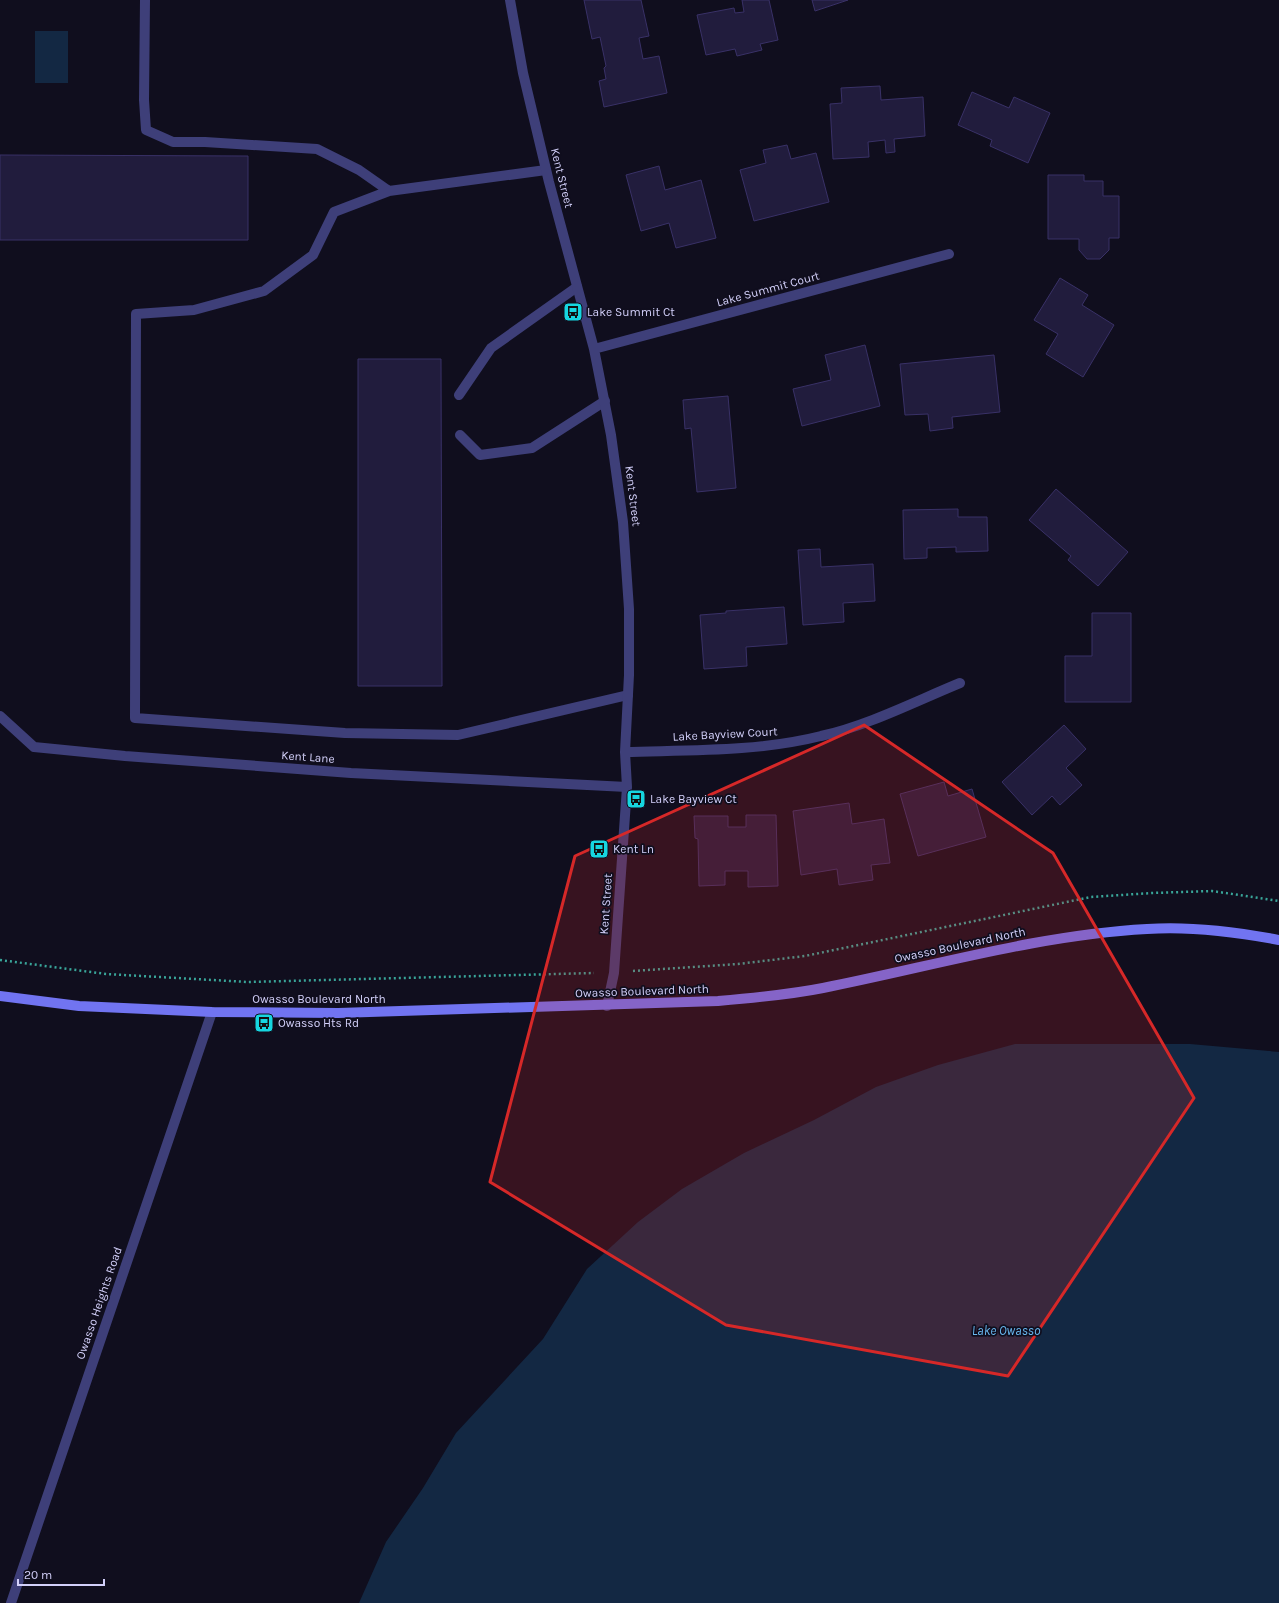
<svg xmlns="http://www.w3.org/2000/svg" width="1279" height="1603" font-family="Karla,sans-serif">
<rect width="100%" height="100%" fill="#100e1e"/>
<path fill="#132843" d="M35,31H68V83H35Z
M1015,1044H1190L1279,1052V1603H359L386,1542L423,1488L456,1433L543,1339L587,1269L638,1222L682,1189L744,1153L814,1120L876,1087L938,1065Z"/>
<path fill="#211c3d" stroke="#393167" d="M584,0H641L649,36L639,38L643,59L659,56L667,93L604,107L599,81L606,79L604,68L606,66L600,37L592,39Z
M742,0H769L778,40L760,44L762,50L737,56L735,49L706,55L697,15L734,8L735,13L744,12Z
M812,0H848L815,11Z
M880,86L881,100L923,97L925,136L894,139L895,152L886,153L885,140L868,142L869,157L833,159L830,104L842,103L841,88Z
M972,92L1009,108L1014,97L1050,113L1028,163L990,146L992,140L958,125Z
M787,145L791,159L816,153L829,202L754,221L740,170L766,163L763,150Z
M0,155L248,156V240H0Z
M659,166L665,190L701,180L716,238L676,248L669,223L641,231L626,175Z
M1048,175H1084V181H1103V196H1119V238H1109V250L1100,259H1087L1079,250V239H1048Z
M1060,278L1088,295L1082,305L1114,325L1083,377L1046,354L1058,334L1034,320Z
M865,345L880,406L802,426L793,389L831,380L825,355Z
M994,355L1000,412L952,417L953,428L930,431L928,414L905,415L900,364Z
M358,359H441L442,686H358Z
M728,396L736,488L697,492L691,428L685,429L683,400Z
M1056,489L1128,552L1098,586L1068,560L1071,556L1029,520Z
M958,509V517H987L988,551L956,552V547L927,548V558L904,559L903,510Z
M820,549L821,567L873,564L875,601L843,603L844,622L803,625L798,550Z
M784,607L787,644L746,647L747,666L704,669L700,615L726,613V611Z
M1092,613H1131V702H1065V656H1092Z
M1064,725L1086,749L1066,768L1082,785L1060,805L1052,796L1032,815L1002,782Z
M944,782L948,796L972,789L986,837L918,856L900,794Z
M849,803L852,824L884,819L890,863L871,865L873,880L839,885L837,869L801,875L793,811Z
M746,815H776L778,886L748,887V871H725V885L699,886L698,839L695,838L694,816H728V827H746Z"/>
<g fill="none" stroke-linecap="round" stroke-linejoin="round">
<path stroke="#39a599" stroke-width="2.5" stroke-dasharray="2 3" stroke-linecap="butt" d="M0,960L106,974L248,982L594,973
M633,971L738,964L805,956L1091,897L1152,893L1212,891L1279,901"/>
<path stroke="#3e3f79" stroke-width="10" d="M145,0L144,100L146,130L173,142H205L317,149L359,170L389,191
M546,170L389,191L334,212L313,255L264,291L194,310L136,314L135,718L345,733L458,735L628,695
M459,395L491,348L577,287
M460,435L480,455L532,448L605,401"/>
<path stroke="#3e3f79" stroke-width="10" d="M510,0L523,73L549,182L594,349L611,435L623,522L629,609V675L625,752L627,787L614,973L607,1006
M594,349L949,254
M0,716L34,747L125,756L351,773L627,787
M625,752C691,750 757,752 821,736C867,726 916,701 960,683
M11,1603L212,1012"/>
<path stroke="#7174f1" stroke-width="10" d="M0,996L79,1006L212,1012L338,1013L718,1001C753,998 788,995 823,988C930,967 1037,935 1147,929C1189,926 1237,932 1279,940"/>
</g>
<path fill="#d62828" fill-opacity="0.2" stroke="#d62828" stroke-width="3" stroke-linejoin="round" d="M864,725L1053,853L1194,1098L1008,1376L726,1325L490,1182L575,856Z"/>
<defs>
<symbol id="bus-square" viewBox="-11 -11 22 22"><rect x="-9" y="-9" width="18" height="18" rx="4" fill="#16d6e0" stroke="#100e1e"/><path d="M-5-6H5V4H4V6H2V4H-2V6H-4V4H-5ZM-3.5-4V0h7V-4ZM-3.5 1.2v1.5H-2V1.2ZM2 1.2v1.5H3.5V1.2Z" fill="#111"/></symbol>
</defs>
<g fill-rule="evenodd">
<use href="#bus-square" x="562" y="301" width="22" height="22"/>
<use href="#bus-square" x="625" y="788" width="22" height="22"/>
<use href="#bus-square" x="588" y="838" width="22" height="22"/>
<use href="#bus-square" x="253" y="1012" width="22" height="22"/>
</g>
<g text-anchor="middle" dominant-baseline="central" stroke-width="3.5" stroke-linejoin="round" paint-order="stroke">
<g font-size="12" fill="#d3d0fa" stroke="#100e1e">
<text transform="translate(562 178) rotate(76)">Kent Street</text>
<text transform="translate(768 289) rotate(-15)">Lake Summit Court</text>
<text transform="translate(633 496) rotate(83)">Kent Street</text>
<text transform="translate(725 734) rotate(-3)">Lake Bayview Court</text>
<text transform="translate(308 757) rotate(4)">Kent Lane</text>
<text transform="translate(606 904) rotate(-86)">Kent Street</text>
<text transform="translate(960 945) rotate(-12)">Owasso Boulevard North</text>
<text transform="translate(642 991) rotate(-2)">Owasso Boulevard North</text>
<text x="319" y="999">Owasso Boulevard North</text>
<text transform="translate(99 1303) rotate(-71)">Owasso Heights Road</text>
</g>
<g font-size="12" fill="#d3d0fa" stroke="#100e1e" text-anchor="start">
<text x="587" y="312">Lake Summit Ct</text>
<text x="650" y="799">Lake Bayview Ct</text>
<text x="613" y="849">Kent Ln</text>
<text x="278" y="1023">Owasso Hts Rd</text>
</g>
<g font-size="13" font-style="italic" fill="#69b8f0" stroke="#100e1e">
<text x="1006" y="1330">Lake Owasso</text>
</g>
</g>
<path d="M18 1579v6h86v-6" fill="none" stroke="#d3d0fa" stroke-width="2"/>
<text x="24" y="1579" font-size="12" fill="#d3d0fa" stroke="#100e1e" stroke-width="3" paint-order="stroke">20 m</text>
</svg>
